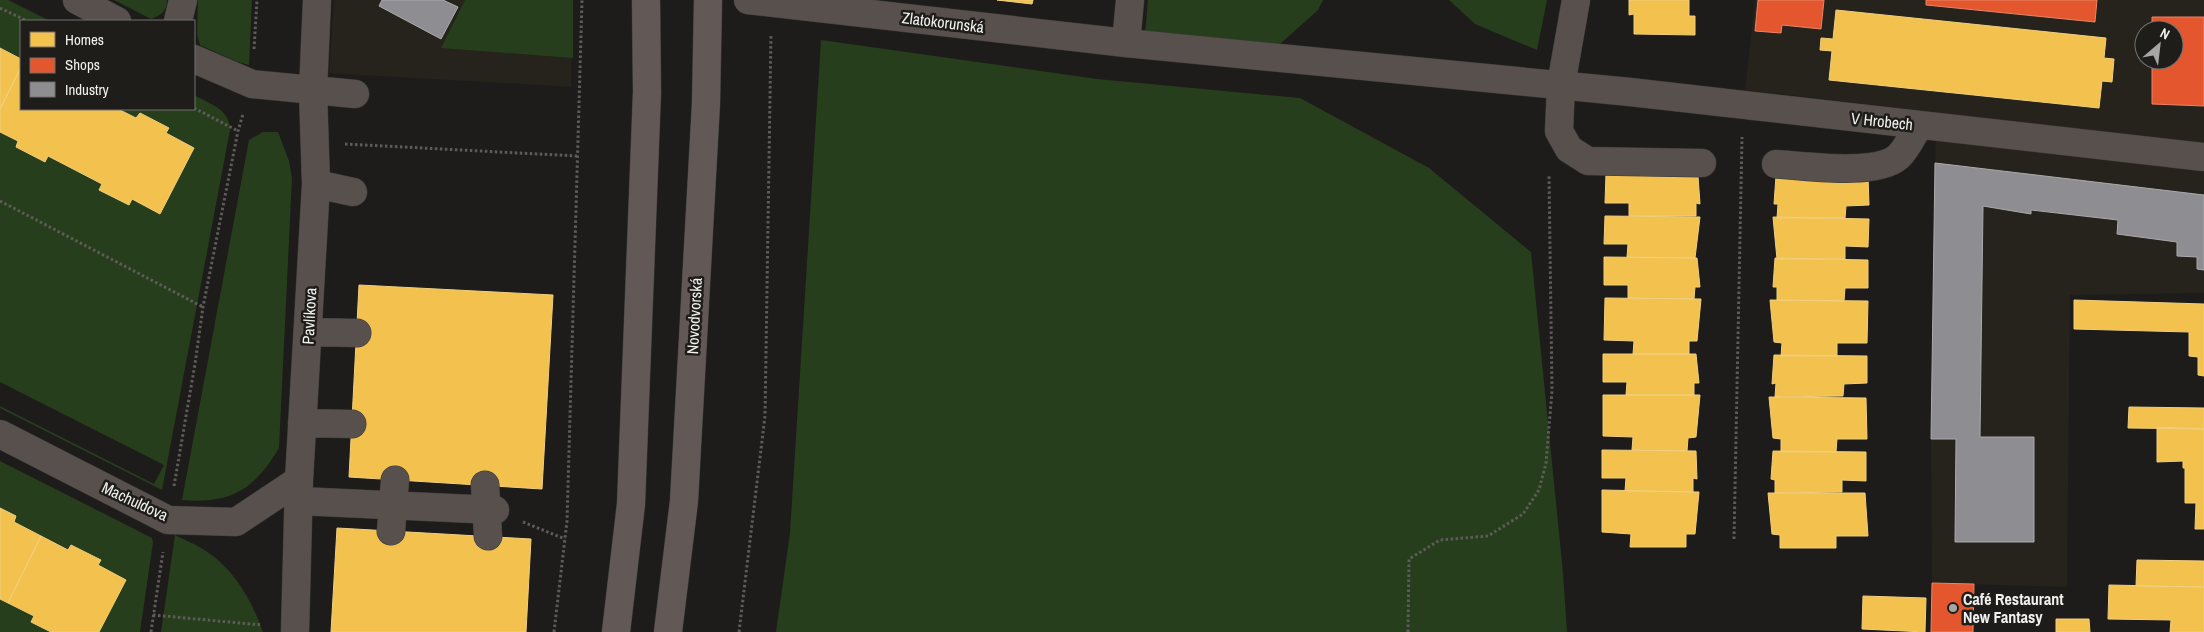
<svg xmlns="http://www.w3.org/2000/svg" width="2204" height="632" font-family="'Archivo Narrow',sans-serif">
<rect width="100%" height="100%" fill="#1d1c1b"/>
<path fill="#25231c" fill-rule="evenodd" d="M334,0H573L571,87L329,73Z
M1755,0H2204V293L2070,295L2067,587L1932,583L1931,439L1936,112L1745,90ZM2144,30H2174V60H2144Z"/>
<path fill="#273e1c" d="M0,0H8L50,21H21V59L0,48Z
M114,0H167C167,11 161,15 151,19Z
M198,0H252L249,65L238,62L200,45L197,34Z
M465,0H573V58L441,48Z
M1148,0H1323L1318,10L1280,44L1145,34Z
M1449,0H1547L1537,50L1475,24Z
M821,40L1097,79L1300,98L1429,168L1531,252L1563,573L1567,632H776L790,533Z
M194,95C210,104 230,109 230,130L162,490L0,408V406L154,484L164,465L0,382V132L18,141L16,147L44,162L48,156L160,214L194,148L166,133L169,128L140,113L136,118L118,109H194Z
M263,132H278L289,161L292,178L279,448C254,490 231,504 182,500L249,140Z
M0,461L152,538L153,542L140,632H99L126,580L98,565L100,559L71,545L68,550L14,522L16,516L0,508Z
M175,535C185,540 197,545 206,551C235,570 252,601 263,632H161Z
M0,599L34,616L51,632H0Z"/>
<path fill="#f2c14e" stroke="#f1cf7e" d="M997,0H1033L1032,4Z
M1629,0H1689V16H1695V35L1634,34V14L1629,15Z
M1836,10L2106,38L2104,58L2114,59L2112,82L2102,81L2099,108L1829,80L1832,51L1820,50L1821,38L1833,39Z
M0,48L21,59V67L0,109Z
M21,67V109H118L136,118L140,113L169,128L166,133L194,148L160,214L132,199L129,205L99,190L102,184L48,156L45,162L16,147L18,141L0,132V109Z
M1606,174L1698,176L1700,204L1696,203V216H1629V203H1605Z
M1776,176H1868L1869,205L1846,206L1845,218H1777L1778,204H1774Z
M1605,216L1700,217L1695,258L1627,257L1628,244H1604Z
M1773,217L1869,219L1868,247L1845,246V259H1777Z
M1604,257L1697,258L1700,287H1695L1694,299L1628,298V285H1604Z
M1775,258L1868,260V288H1845L1844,301L1777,300V287H1773Z
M359,285L553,295L542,489L349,477Z
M1605,298L1701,299L1697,341H1689V354H1633L1634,341L1604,340Z
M1770,300L1868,301L1867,343H1837V356H1781L1782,343L1774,342Z
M2074,300L2204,304V376L2198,375V357L2189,356V332L2074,329Z
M1603,354H1696L1699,383H1694V395H1626L1627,382H1603Z
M1774,355L1867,356V383L1844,384L1843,396L1775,397L1776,383L1772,384Z
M1603,395H1700L1696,437L1688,438L1687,451L1632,450L1633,437L1603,436Z
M1769,397L1866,398L1867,439H1837L1836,452H1781V439L1773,438Z
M2129,407L2204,408V429L2128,428Z
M2157,427L2204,429V529H2195L2196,503H2185V468H2183V461L2157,462Z
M1602,450L1696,451L1697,479L1693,478V492L1625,491L1626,478H1602Z
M1773,451L1866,452V481L1842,480V492L1775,493V480L1771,479Z
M1602,490L1699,492L1695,534H1686V547H1630L1631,534L1602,532Z
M1768,493H1865L1868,536H1836V548H1780V535L1772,534Z
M0,508L16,516L14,522L41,536L8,603L0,599Z
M337,528L531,539L526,632H331Z
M41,536L68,550L71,545L101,560L98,565L126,580L99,632H51L31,622L34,616L8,603Z
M2137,560L2204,561V587L2136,586Z
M2109,585L2204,587V632H2170L2171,620L2108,619Z
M1863,596L1926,598L1925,632L1862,629Z
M2056,619H2089L2090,632H2056Z"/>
<path fill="#e4572e" stroke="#e88568" d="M1758,0H1824L1821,29L1782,25L1781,33L1755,31Z
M1926,0H2097L2095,22L1926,5Z
M2152,17H2204V106L2152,104V60H2174V30H2152Z
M1932,583L1974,584L1973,632H1931Z"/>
<path fill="#8d8d92" stroke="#ababae" d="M382,0H443L458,7L441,39L379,6Z
M1935,163L2204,195V270L2197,269V257L2177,256V242L2117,234L2118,220L2031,210V214L1983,206L1980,437H2034V542H1955L1956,439H1931Z"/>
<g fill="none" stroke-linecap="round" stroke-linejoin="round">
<defs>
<path id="minor" d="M77,0L117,21
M748,0L1126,43L1630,92L2204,157
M1576,0L1561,85L1559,131L1569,149L1588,161L1702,163
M178,21L183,0
M1126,43L1130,0
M194,59L252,84L355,94
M1776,164C1805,166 1876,176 1898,157C1906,150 1913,135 1919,125
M316,184L353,192
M308,332L357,333
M302,423L352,424
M0,434L168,520L236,522L299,480
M485,485L488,536
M299,501L495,510
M391,531L395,480
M295,632L299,480L316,184L313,91L317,0"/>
<path id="major" d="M616,632L631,504L647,92L646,0
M668,632L684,501L706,103L708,0"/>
</defs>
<use href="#minor" stroke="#3b3a39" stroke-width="29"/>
<use href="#major" stroke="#3b3a39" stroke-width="29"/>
<path stroke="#5e5b59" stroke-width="3" stroke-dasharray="2.5 2.5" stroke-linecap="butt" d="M0,8L27,21
M254,49L257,0
M194,108L238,131
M345,144L577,156
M0,201L203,307
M174,486L195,364L203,307L238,131L243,114
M523,522L565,539
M1734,539L1742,137
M153,615L262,625
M151,632L163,552
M554,632L567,521L582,0
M739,632L765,416L771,34
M1408,632L1409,559L1440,540L1488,536L1523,514L1539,490L1546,463L1552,391L1549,175"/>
<use href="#minor" stroke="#57504c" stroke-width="28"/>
<use href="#major" stroke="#625956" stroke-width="28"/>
</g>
<circle fill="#a6a6a4" stroke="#1e1d1a" stroke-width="2" cx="1953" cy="608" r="5"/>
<g text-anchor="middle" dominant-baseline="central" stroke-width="5" stroke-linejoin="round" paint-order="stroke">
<g font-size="16" fill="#f0f0ee" stroke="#1e1d1a">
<text transform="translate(943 22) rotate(7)">Zlatokorunská</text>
<text transform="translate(1882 121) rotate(6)">V Hrobech</text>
<text transform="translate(309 316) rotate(-87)">Pavlíkova</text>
<text transform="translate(694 316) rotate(-87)">Novodvorská</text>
<text transform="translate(135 501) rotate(25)">Machuldova</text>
</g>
<g font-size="16" font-weight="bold" fill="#f0f0ee" stroke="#1e1d1a" text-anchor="start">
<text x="1963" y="599">Café Restaurant<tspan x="1963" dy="18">New Fantasy</tspan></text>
</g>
</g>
<rect x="20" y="20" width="175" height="90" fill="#1e1d1a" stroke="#72716f"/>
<rect x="30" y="32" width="25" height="15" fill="#f2c14e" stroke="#72716f"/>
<text x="65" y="45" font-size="15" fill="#f0f0ee">Homes</text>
<rect x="30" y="58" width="25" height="15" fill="#e4572e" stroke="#72716f"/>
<text x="65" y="70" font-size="15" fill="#f0f0ee">Shops</text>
<rect x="30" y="82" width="25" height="15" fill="#8d8d92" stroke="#72716f"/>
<text x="65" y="95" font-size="15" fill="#f0f0ee">Industry</text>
<g transform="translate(2159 45) rotate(28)"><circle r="24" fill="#1e1d1a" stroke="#72716f"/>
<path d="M0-4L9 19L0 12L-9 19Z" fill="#a6a6a4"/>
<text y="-8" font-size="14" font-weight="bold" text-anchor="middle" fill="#f0f0ee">N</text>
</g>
</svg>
